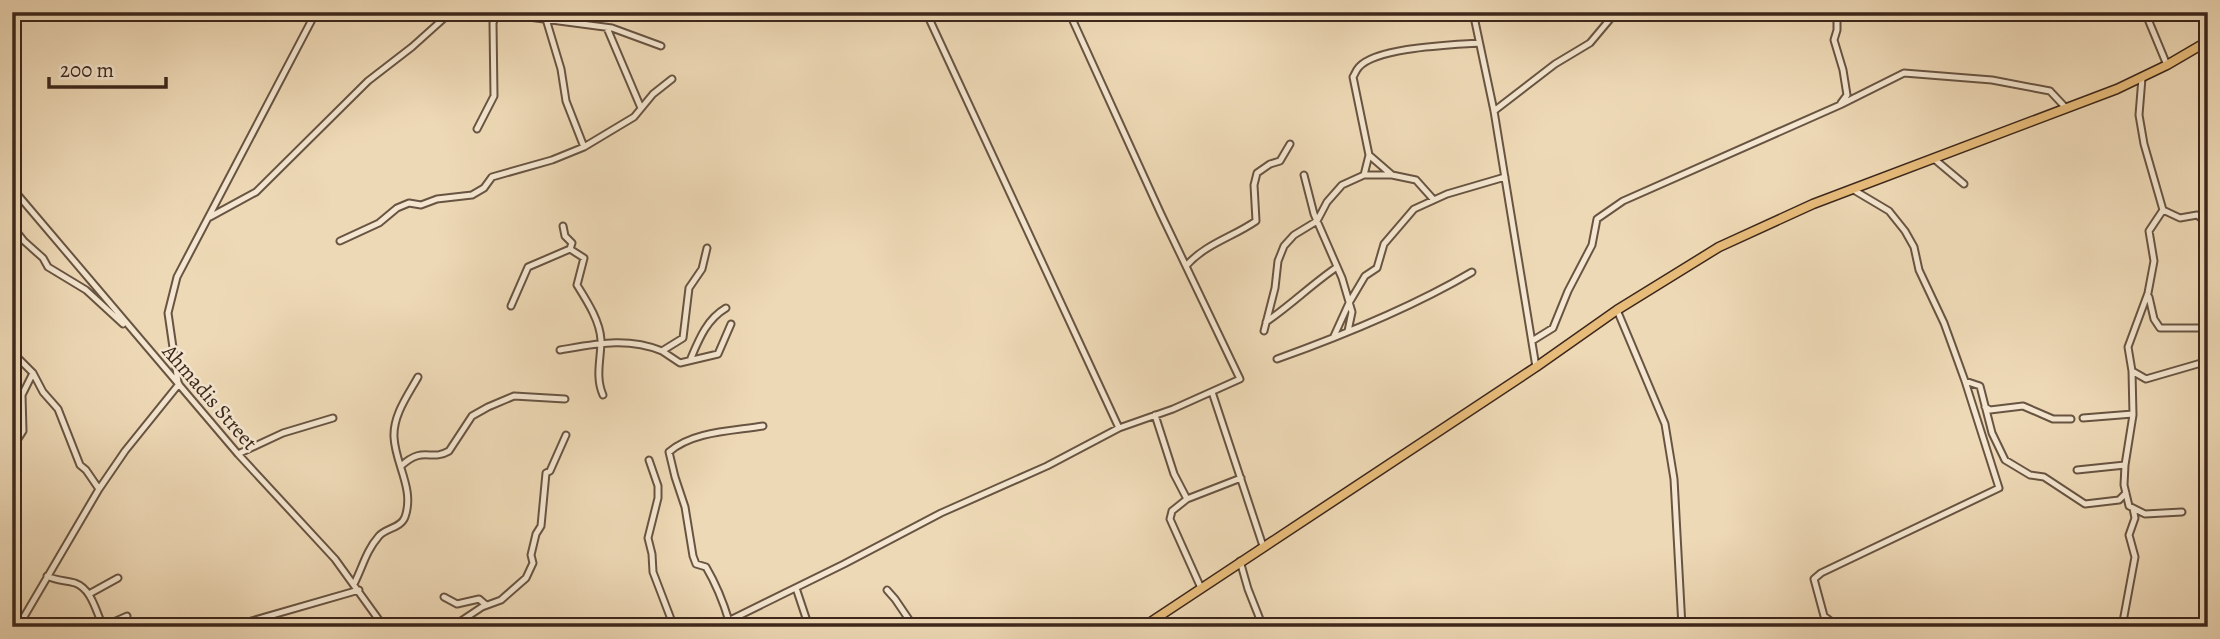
<svg xmlns="http://www.w3.org/2000/svg" width="2220" height="639" font-family="Alegreya,serif">
<rect width="100%" height="100%" fill="#eed9b6"/>
<filter id="stains"><feTurbulence type="fractalNoise" baseFrequency=".00286" numOctaves="4"/><feColorMatrix values="0 0 0 0 .2 0 0 0 0 .09 0 0 0 0 .02 0 0 0 .5 -.17"/></filter>
<radialGradient id="worn" r=".72"><stop offset=".6" stop-color="#630" stop-opacity="0"/><stop offset="1" stop-color="#630" stop-opacity=".3"/></radialGradient>
<g fill="none" stroke-linecap="round" stroke-linejoin="round">
<defs>
<path id="minor" d="M518,12L521,16L612,28L661,46
M926,12L1119,428
M1473,12L1494,111L1536,367
M1837,12V30L1834,40L1843,70L1847,95L1841,103
M2145,12L2167,65
M546,19L561,69L566,101L584,147
M607,28L641,108
M2142,78L2139,115L2144,144L2163,210
M1494,111L1555,64L1590,43L1616,12
M477,129L494,96L493,23L497,12
M1933,158L1964,184
M1304,175L1314,214L1342,278L1352,312L1348,331
M1364,175H1392L1416,180L1433,199
M1392,175L1369,155L1353,77C1355,74 1356,70 1359,67C1377,47 1452,45 1479,43
M12,188L238,454L335,559L384,627
M2163,210L2149,231L2154,261L2148,293L2128,347L2132,371L2133,415L2125,465L2124,485L2129,506L2145,514L2182,512
M2163,210L2180,218L2197,215L2208,223
M210,217L256,192L368,81L412,47L451,12
M12,226L24,241L43,258L48,267L86,290L123,324
M340,241L379,223L397,208L409,203L421,205L437,199L472,195L484,188L492,177L552,160L584,147L634,117L653,94L672,79
M570,249L584,258L577,285C587,301 600,321 601,340C601,359 595,377 603,395
M1186,266C1205,244 1233,237 1256,221L1254,185L1257,173L1270,164L1280,161L1290,144
M2149,297L2154,319L2160,328H2203
M511,306L528,267L570,249L572,243L565,236L563,226
M1617,310L1665,424L1674,479L1682,627
M1266,322C1291,305 1312,284 1337,267
M1264,331L1275,288L1278,261L1284,246L1294,235L1317,221L1327,202L1342,185L1364,175L1369,155
M1334,336L1349,303L1365,276L1377,268L1384,244L1414,209L1447,194L1505,177
M1532,341L1553,328L1568,291L1592,245L1597,219L1623,201L1840,105L1904,73L1992,80L2050,91L2066,108
M560,350C596,344 627,337 662,351L683,338L689,288L702,269L707,248
M662,351L680,363L718,354L731,324
M12,356L19,359L33,373L43,392L58,409L80,465L86,470L99,489
M691,358C699,339 707,319 726,308
M1277,359C1344,335 1411,308 1472,272
M2132,371L2146,379L2208,361
M1965,381L1980,386L1992,433L2005,460L2030,475L2044,477L2085,504L2119,500L2126,493
M178,382L168,313L177,277L316,12
M1212,392L1263,546
M1985,407L1990,410L2023,406L2053,419H2071
M1155,415L1174,474L1187,499L1172,511L1170,519L1201,588
M2083,418L2133,414
M12,448L23,431L22,395L33,373
M238,454L283,433L333,418
M649,460L658,486V498L648,538L652,554L653,572L674,627
M401,466C424,445 430,462 449,451L472,416L488,407L514,396L565,399
M2077,470L2125,465
M1187,499L1241,478
M1240,561L1248,589L1263,627
M47,576C57,581 65,580 75,583C92,589 96,612 103,626
M354,584C363,566 366,551 379,536C386,528 401,528 405,517C415,489 395,464 394,437C393,415 408,395 418,377
M796,588L809,627
M887,590L895,599L914,627
M89,594L118,578
M444,597L457,604L479,599L486,605
M729,621C723,601 716,584 706,567L696,564L693,556L685,507L675,477L669,452C693,431 733,431 763,426
M18,627L99,489L125,451L179,384
M102,627L127,616
M238,627L241,624L359,590
M452,627L482,607L501,600L526,578L533,563L531,555L536,534L541,526L546,473L550,471L566,435
M716,627L844,564L941,513L1047,466L1119,428L1173,409L1240,379L1161,214L1069,12
M1834,627L1832,622L1824,616L1814,579L1821,573L1999,488L1965,381L1944,323L1919,270L1914,247L1905,231L1889,211L1852,189
M2122,627L2135,557L2129,535L2135,518L2133,508"/>
<path id="highway" d="M1143,627L1536,367L1617,310L1719,247L1813,204L2117,89L2167,65L2208,41"/>
</defs>
<use href="#minor" stroke="#685442" stroke-width="9"/>
<use href="#highway" stroke="#3c271b" stroke-width="11"/>
<use href="#minor" stroke="#f4e6d0" stroke-width="5"/>
<use href="#highway" stroke="#e7bc7b" stroke-width="8"/>
</g>
<g text-anchor="middle" dominant-baseline="central" stroke-width="5" stroke-linejoin="round" paint-order="stroke">
<g font-size="21" fill="#3c271b" stroke="#f4e6d0">
<text transform="translate(210 397) rotate(49)">Ahmadis Street</text>
</g>
</g>
<rect width="2220" height="639" fill="none" stroke="#eed9b6" stroke-width="42"/>
<rect x="14" y="14" width="2192" height="611" fill="none" stroke="#3c271b" stroke-width="3.5"/>
<rect x="21" y="21" width="2178" height="597" fill="none" stroke="#3c271b" stroke-width="2"/>
<path d="M49 77v10h117v-10" fill="none" stroke="#3c271b" stroke-width="3.5"/>
<text x="60" y="77" font-size="21" fill="#3c271b" stroke="#f4e6d0" stroke-width="5" paint-order="stroke">200 m</text>
<rect width="100%" height="100%" filter="url(#stains)"/>
<rect width="100%" height="100%" fill="url(#worn)"/>
</svg>
